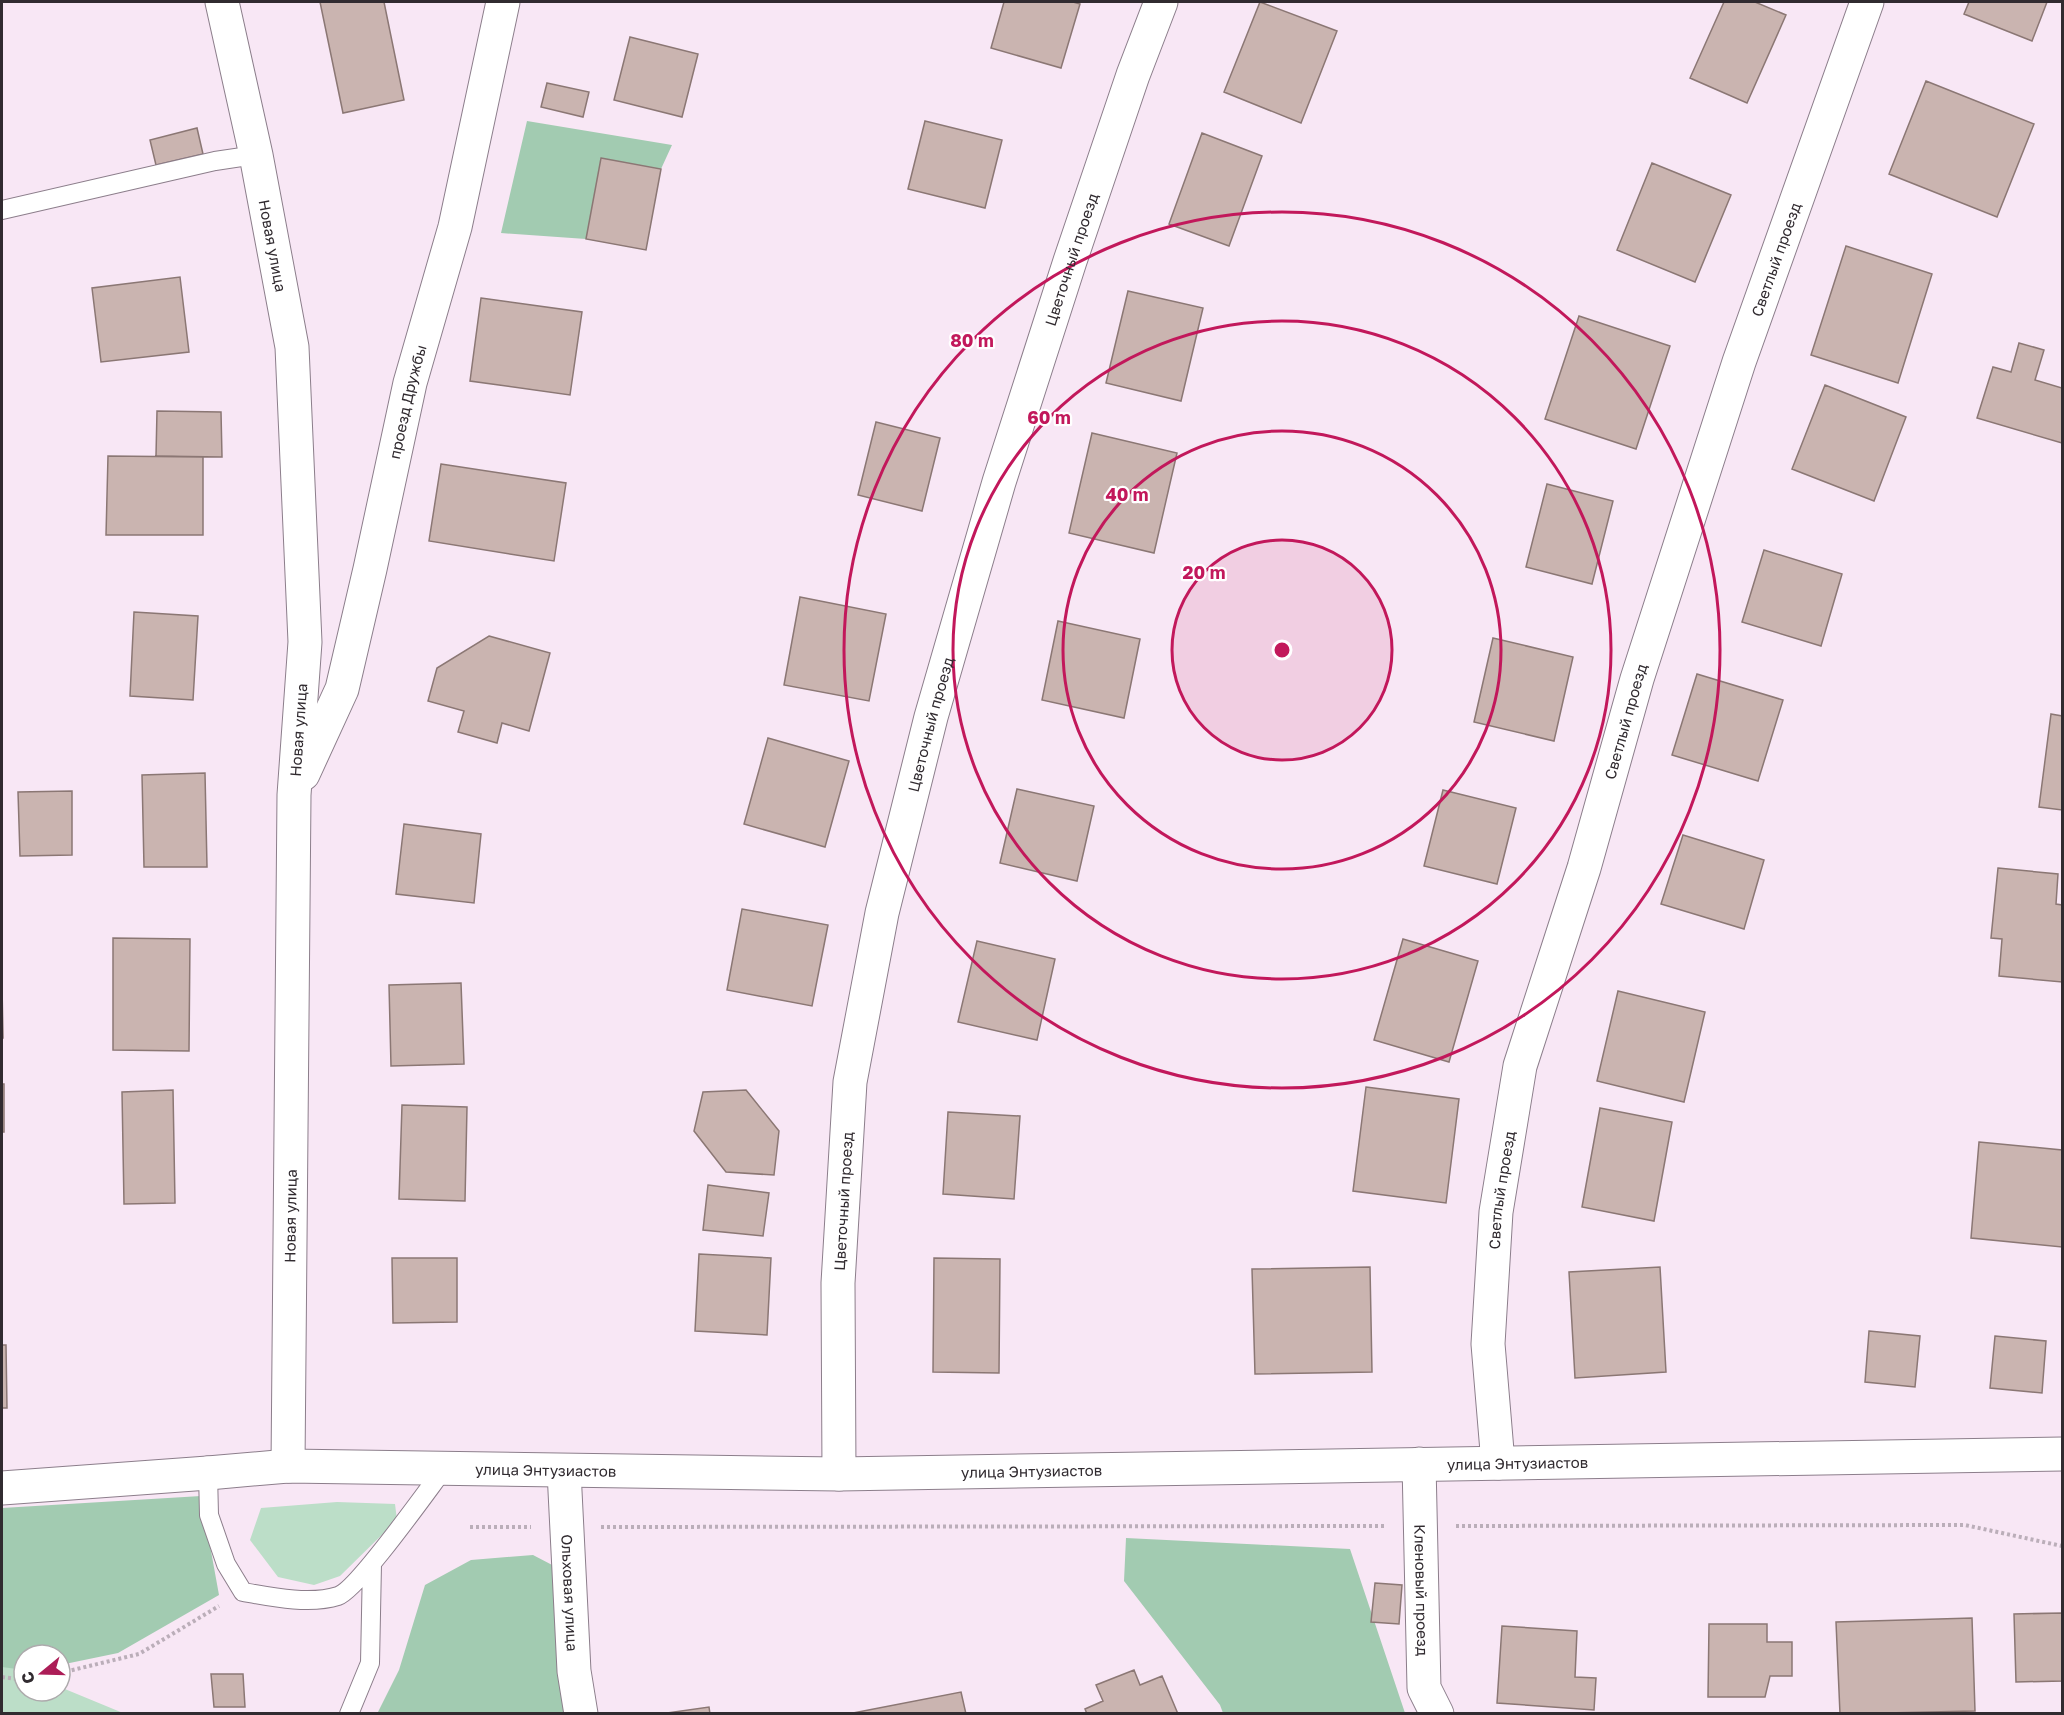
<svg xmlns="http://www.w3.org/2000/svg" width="2064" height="1715" font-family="'Golos Text',sans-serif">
<rect width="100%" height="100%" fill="#f8e7f5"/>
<path fill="#bcdec8" d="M337,1502L395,1504L397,1520L340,1576L314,1585L278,1577L250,1540L261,1508Z
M2,1663L24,1672V1691H60V1687L123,1713H2Z"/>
<path fill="#a2cbb1" d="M527,121L672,145L661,169L601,158L586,239L501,233Z
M201,1496L219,1595L118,1653L60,1665V1655H24V1670L2,1667V1508Z
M1126,1538L1350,1549L1405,1713H1223L1220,1705L1124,1581Z
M533,1555L556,1567L573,1713L377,1714L399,1670L425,1585L471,1560Z"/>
<path fill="#cab4b0" stroke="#8b7774" stroke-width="1.5" d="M320,2H384L404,100L343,113Z
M1004,2H1073L1080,4L1061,68L991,48Z
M1260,2L1337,31L1301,123L1224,92Z
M1724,2H1755L1786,15L1747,103L1690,78Z
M1969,2H2047L2032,41L1964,14Z
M630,37L698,54L682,117L614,100Z
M1926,81L2034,124L1997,217L1889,174Z
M547,83L589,92L583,117L541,107Z
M925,121L1002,140L985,208L908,189Z
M197,128L203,154L156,165L150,140Z
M1202,133L1262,156L1229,246L1169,224Z
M601,158L661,169L646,250L586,239Z
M1652,163L1731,195L1695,282L1617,250Z
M1846,246L1932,274L1898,383L1811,355Z
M180,277L189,352L101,362L92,288Z
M1128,291L1203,308L1181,401L1106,383Z
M481,298L582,312L570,395L470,381Z
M1579,316L1670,346L1636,449L1545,419Z
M2019,343L2044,350L2035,380L2062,388V443L1977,418L1993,367L2011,372Z
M1825,385L1906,417L1874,501L1792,469Z
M157,411L221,412L222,457L156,456Z
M876,422L940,438L922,511L858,495Z
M1092,433L1177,453L1154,553L1069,533Z
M108,456L203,457V535H106Z
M441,464L566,483L554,561L429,541Z
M1547,484L1613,501L1592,584L1526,567Z
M1764,550L1842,574L1821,646L1742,622Z
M800,597L886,614L869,701L784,685Z
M134,612L198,616L193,700L130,696Z
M1058,621L1140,639L1124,718L1042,700Z
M489,636L550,653L529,731L502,723L497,743L458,732L464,711L428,701L437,668Z
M1493,638L1573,657L1554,741L1474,722Z
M1697,674L1783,700L1758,781L1672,755Z
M2051,714L2062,716V810L2039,807Z
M768,738L849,761L825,847L744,824Z
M205,773L207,867H144L142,775Z
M1017,789L1094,806L1077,881L1000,863Z
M1443,790L1516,808L1497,884L1424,866Z
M72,791V855L20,856L18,792Z
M404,824L481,834L474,903L396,894Z
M1683,835L1764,860L1744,929L1661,904Z
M1998,868L2058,874L2056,904L2062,905V982L1999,976L2002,939L1991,938Z
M742,909L828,925L812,1006L727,990Z
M113,938L190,939L189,1051L113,1050Z
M1403,939L1478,961L1449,1062L1374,1040Z
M977,941L1055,959L1037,1040L958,1022Z
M461,983L464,1064L391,1066L389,985Z
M2,986L3,1038H2Z
M1618,991L1705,1012L1684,1102L1597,1081Z
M2,1084H4V1132H2Z
M1366,1087L1459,1099L1446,1203L1353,1191Z
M173,1090L175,1203L124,1204L122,1092Z
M746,1090L779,1131L774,1175L726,1172L694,1131L703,1092Z
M402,1105L467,1107L465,1201L399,1199Z
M1600,1108L1672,1122L1654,1221L1582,1207Z
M948,1112L1020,1116L1014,1199L943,1194Z
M1979,1142L2062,1150V1247L1971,1238Z
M708,1185L769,1193L763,1236L703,1230Z
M699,1254L771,1258L767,1335L695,1331Z
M392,1258H457V1322L393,1323Z
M934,1258L1000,1259L999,1373L933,1372Z
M1370,1267L1372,1372L1255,1374L1252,1269Z
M1660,1267L1666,1372L1575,1378L1569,1272Z
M1869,1331L1920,1336L1915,1387L1865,1382Z
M1995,1336L2046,1341L2042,1393L1990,1388Z
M2,1345H6L7,1408H2Z
M1375,1583L1402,1585L1399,1624L1371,1622Z
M2062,1613V1681L2016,1682L2014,1614Z
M1972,1618L1975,1711L1840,1714L1836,1622Z
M1709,1624H1767V1642H1792V1676H1770L1765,1697H1708Z
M1502,1626L1577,1631L1575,1677L1596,1678L1594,1710L1497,1703Z
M1134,1670L1140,1685L1162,1676L1178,1714H1087L1085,1709L1103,1701L1096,1685Z
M211,1674H243L245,1707H214Z
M961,1692L966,1714L853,1713Z
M709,1707L710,1714H660Z"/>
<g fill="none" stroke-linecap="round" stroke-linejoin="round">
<defs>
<path id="lane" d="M2,210L215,161L256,155
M208,1473L209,1515L226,1564L243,1592C271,1597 310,1605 338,1596C357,1590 427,1491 443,1470
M349,1714L370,1663L372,1564"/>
<g id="street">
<path id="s1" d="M222,2L256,155L292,347L305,642L294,795L288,1466"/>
<path id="s2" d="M303,774L342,689L370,569L410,383L455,227L503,2"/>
<path id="s3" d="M1498,1463L1488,1344L1496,1212L1520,1066L1584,868L1637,679L1739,362L1867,2"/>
<path id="s4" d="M1419,1464L1424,1688L1437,1714"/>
<path id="s5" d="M564,1471L574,1671L581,1714"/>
<path id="s6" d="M839,1474L838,1283L850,1082L882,913L931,717L999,482L1070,261L1133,75L1161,2"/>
<path d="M2,1488L208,1473"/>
</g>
<g id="secondary">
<path id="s7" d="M208,1473L288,1466L839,1474L2062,1454"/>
</g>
</defs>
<use href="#lane" stroke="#8c7e8b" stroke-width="20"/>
<use href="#street" stroke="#8c7e8b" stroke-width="35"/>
<use href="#secondary" stroke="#8c7e8b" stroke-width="35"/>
<path stroke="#bbaeb9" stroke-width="4" stroke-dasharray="3 3" stroke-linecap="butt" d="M1456,1526L1965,1525L2062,1546
M470,1527H531
M601,1527L1386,1526
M60,1673L139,1654L219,1606
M2,1677L24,1680"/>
<use href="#lane" stroke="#fff" stroke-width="18"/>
<use href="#street" stroke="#fff" stroke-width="33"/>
<use href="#secondary" stroke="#fff" stroke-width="33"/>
</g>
<circle cx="1282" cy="650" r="110" fill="#c2185b" fill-opacity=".12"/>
<g fill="none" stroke="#c2185b" stroke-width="3">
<circle cx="1282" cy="650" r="110"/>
<circle cx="1282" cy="650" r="219"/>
<circle cx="1282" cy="650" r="329"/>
<circle cx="1282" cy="650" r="438"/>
</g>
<g text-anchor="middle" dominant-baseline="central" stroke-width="4.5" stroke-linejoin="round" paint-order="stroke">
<g font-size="15" fill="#312b30" stroke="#fff">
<text stroke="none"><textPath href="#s1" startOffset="249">Новая улица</textPath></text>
<text stroke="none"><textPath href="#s6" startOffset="1245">Цветочный проезд</textPath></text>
<text stroke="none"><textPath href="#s3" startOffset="1246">Светлый проезд</textPath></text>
<text stroke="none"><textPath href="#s2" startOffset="388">проезд Дружбы</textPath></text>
<text stroke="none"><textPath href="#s3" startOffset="760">Светлый проезд</textPath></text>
<text stroke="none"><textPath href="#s6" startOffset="759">Цветочный проезд</textPath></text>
<text transform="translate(298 730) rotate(-86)">Новая улица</text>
<text stroke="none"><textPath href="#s3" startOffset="274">Светлый проезд</textPath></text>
<text stroke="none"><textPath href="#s6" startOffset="273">Цветочный проезд</textPath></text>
<text transform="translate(290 1216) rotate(-89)">Новая улица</text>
<text stroke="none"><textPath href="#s7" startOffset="1310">улица Энтузиастов</textPath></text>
<text stroke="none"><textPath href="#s7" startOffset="338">улица Энтузиастов</textPath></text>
<text stroke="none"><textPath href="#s7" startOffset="824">улица Энтузиастов</textPath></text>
<text stroke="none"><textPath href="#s4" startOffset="126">Кленовый проезд</textPath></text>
<text stroke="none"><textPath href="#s5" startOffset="122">Ольховая улица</textPath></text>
</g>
</g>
<circle cx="1282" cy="650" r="9" fill="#c2185b" stroke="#fff" stroke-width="3"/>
<g font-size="18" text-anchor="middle" font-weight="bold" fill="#c2185b" stroke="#fff" stroke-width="4.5" stroke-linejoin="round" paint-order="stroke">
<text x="972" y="347">80 m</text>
<text x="1049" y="424">60 m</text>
<text x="1127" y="501">40 m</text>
<text x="1204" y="579">20 m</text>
</g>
<rect width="2064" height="1715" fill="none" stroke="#312b30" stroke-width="6"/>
<g transform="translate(42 1673) rotate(251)"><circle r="28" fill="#ffffff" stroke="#adaaac" stroke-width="1.5"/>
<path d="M0-4.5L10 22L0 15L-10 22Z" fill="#ac1d57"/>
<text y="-9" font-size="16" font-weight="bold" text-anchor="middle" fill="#312b30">С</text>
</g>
</svg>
